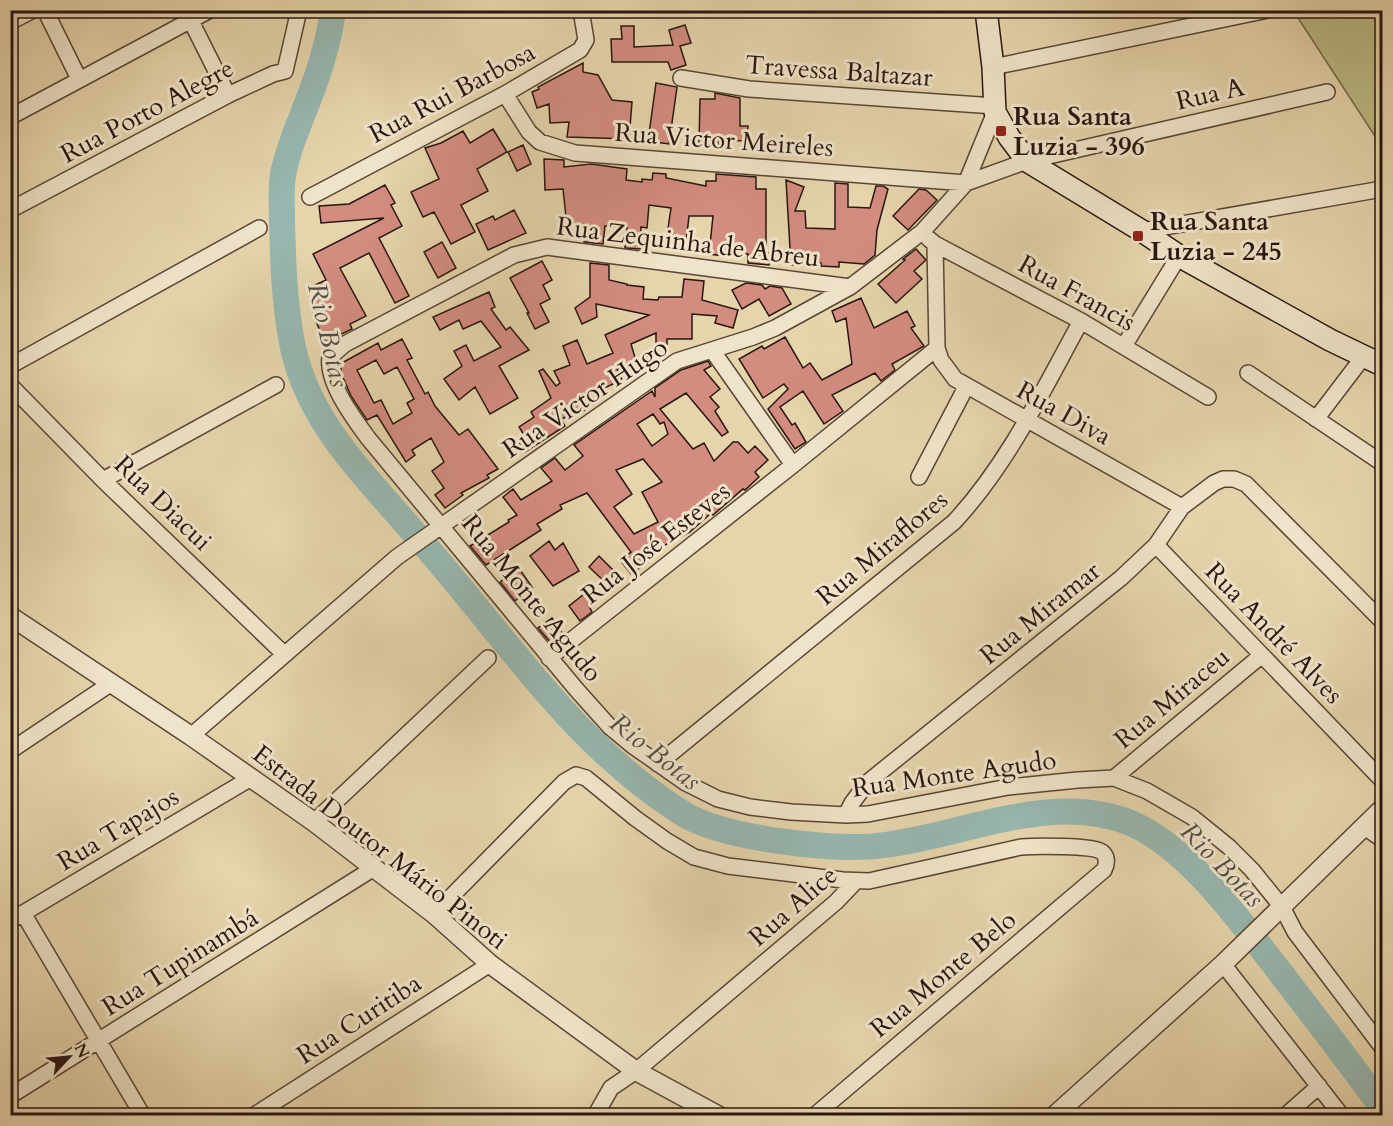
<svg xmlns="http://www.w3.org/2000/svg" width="1393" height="1126" font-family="Cardo,serif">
<rect width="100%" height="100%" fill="#e6d4ac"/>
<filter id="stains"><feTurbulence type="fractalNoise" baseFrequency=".00333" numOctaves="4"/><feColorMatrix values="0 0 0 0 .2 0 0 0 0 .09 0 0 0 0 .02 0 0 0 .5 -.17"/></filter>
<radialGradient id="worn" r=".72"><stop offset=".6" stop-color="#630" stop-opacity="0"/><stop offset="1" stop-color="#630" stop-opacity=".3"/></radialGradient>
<path fill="#bcbb84" stroke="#72684a" stroke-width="1.5" d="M1329,11H1382V147L1298,18Z"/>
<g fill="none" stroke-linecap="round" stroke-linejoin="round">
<path stroke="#97b7b0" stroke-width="26" d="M333,10C329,40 320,70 309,98C301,120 290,143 285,166C280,183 282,202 282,220C283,259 284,298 291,337C303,412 354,464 402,519C418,537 434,556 449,574C523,662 583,750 682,813C712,832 767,840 803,844C830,847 857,849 885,845C965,835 1054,790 1133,824C1187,848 1237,917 1273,963C1310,1011 1347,1059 1382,1107"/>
</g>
<path fill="#d38c80" stroke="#29160f" stroke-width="1.5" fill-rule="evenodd" d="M685,25L691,43L680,46L686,65L671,70L668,62H612L611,39H622L621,26H634V47L673,45L669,30Z
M583,63V72L598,75L612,100L632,102L629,139L567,137L569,122L550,123L549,104L537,108L532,92L539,89L538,87Z
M656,83L677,87L669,144L648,141Z
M715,93L740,98V126H748L747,141L719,140V145L699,144L700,99H715Z
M493,129L507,152L477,169L488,191L461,205L475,232L451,244L434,212L423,217L411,192L439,179L425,148L441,143L463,131L470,143Z
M523,145L531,164L517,171L508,152Z
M544,159L564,160V167L591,164L627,169L626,180L642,182V179L652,180L653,173L666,174V178L706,186V181H716V174L756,177V189H766V253H769V265L748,263V254L725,253L724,256L709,254L713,216H689L685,252L665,249L671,208L649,205L647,228L641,227L640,249L625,248L627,228L605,226L603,244L584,242L586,224L567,226L563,189L545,190Z
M786,180L804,187L795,211H805L806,228L835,229V183L848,184V207L870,208L876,186H883L888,189L877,230L875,255L864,264L839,262V267L821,266V263L791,265Z
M385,185L395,203L391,205L402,226L379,238L409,296L395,303L369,253L340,268L366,316L350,324L352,329L325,342L314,317L311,287L326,280L313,254L384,218L321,223L319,206L349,204Z
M919,189L926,190L937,200L908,230L893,216Z
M514,210L526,233L488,250L476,224L493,216L495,220Z
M442,242L456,268L438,278L424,252Z
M916,249L926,260L914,271L922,279L896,303L878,284L905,260L903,259Z
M542,261L552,280L543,285L550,299L540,304L549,322L535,329L527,313H529L510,278Z
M590,263L609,265V280L627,284V285L644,287L643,299L658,300L659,297H682L684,279L704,281L702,300L738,310L733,328L715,323L717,316L692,314V339H667V345H656V333L631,344L636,361L617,369L622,380L580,399L585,410L561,419L565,426L525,452L519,442L526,438L519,427L534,417L531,412L551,398L539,371L543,369L556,386L560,383L554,371L570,365L563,346L577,340L587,364L613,353L605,335L649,315L596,304L597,317L582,324L575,308L590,297Z
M746,283L762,285L765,289L770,286L782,288L791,304L769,316L759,299L742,309L732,290Z
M489,292L495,307L491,309L506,330L510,327L529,350L499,366L518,398L490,414L475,387L459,400L444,379L462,366L454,351L466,345L474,361L501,347L481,321L463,329L459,320L440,330L433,317Z
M861,298L874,328L907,311L915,326L911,328L924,346L892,364L895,370L881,381L875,373L832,395L843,411L824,424L803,391L780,407L792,425L795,423L806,442L795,449L768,409L788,389L784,384L763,398L739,359L762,346L764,349L785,337L803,368L810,363L822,380L852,364L846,318L836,322L832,311Z
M402,339L412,358L407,360L425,394L428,392L435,406L459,435L468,429L498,469L487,475L489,478L461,493L463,495L445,508L435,495L444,488L432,471L444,462L431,438L412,450L415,455L406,462L377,415L367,420L351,396L342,375L340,364L378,343L381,350ZM376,360L384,374L397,367L414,399L407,403L412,413L393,424L381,400L374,403L357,370Z
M708,361L711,366L704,370L720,389L710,397L719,407L715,411L728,432L722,436L686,393L660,409L693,449L704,443L714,461L733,442H738L748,453L755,446L768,460L755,472L759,477L745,490L743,489L713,515L711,513L690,532L640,558L645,564L631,574L620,560L631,552L587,493L560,505L562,509L537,524L541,530L486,565L470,546L509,522L508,520L517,515L503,497L513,489L521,500L552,481L541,468L555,458L565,470L583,456L574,445L652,391L655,397V388L681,370ZM653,414L660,424L664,422L668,434L652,446L637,424ZM643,459L662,482L642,492L658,522L634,534L614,507L632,494L616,470Z
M549,541L555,550L563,543L579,571L553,586L530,556Z
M599,556L617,574L607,584L589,567Z
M518,567L532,587L515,601L500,582Z
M588,591L595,599L588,604L592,612L580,621L569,606Z
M552,618L563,634L551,643L538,628Z"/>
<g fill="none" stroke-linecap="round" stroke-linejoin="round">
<defs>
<path id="minor" d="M45,10L79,79
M191,21L228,95
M10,22L33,10
M993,67L1268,10
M681,78L749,89L995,106
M505,94L529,132L540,142L575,153L966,183L1027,161L1327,92
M10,117L210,10
M310,197L505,94L580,50L586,40L581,10
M10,210L228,95L273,74L285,71L299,10
M1142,231L1382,189
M929,239L935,244L1081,321L1208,397
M935,244L937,348L941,360L955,379L1182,507
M850,287L547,247L514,255L345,344L330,357C326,382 354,419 368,438L576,689L610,727L633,746L686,783L718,799L750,807L791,812L846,815L868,814L1008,787L1078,780L1114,778L1147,791L1192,817L1229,847L1252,870L1282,907L1295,932L1382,1047
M1124,346L1179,256
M712,350L793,465
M10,366L259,228
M1248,373L1382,463
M10,385L103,480L284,654
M1316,419L1364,356
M919,477L966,387
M103,480L276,385
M1156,545L1382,780
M549,658L793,465L937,348
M191,736L397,557L677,361L753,337L775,328L850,287L922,232L966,183L995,112
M10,751L110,684
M658,764L954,522C1008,464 1043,390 1081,321
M1114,778L1262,655
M846,815L852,803L868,782L1121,578L1156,545L1182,507L1214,483L1223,479H1234L1246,484L1382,621
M314,822L488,658
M1363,826L1382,839
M23,913L143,1116
M434,914L564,782L576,775L586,778L635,818L667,841L694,857L728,866L843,880L869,881L1021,847C1034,846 1093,845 1102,852C1108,857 1107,864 1104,870L814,1116
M10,921L251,778
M1223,964L1342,1116
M10,1096L374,868
M253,1116L490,964
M595,1116L611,1088L636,1071L836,902L856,881
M1285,1116L1319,1086"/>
<path id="tertiary" d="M10,616L191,736L314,822L434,914L490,964L636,1071L719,1116
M1054,1116L1223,964L1382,809"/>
<path id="secondary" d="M986,10L993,67L995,112L1009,137L1027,161L1142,231L1179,256L1330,340L1382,365"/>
</defs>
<use href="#minor" stroke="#584636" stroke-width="18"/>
<use href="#tertiary" stroke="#584636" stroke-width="21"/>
<use href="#secondary" stroke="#29160f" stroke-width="24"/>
<use href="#minor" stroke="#efe3c9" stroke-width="15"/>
<use href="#tertiary" stroke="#efe3c9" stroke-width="18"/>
<use href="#secondary" stroke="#efe3c9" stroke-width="21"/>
</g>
<g fill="#8f2418" stroke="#efe3c9" stroke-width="2">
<rect x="995" y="125" width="12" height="12" rx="3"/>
<rect x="1132" y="230" width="12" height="12" rx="3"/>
</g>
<g text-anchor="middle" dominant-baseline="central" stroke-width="6" stroke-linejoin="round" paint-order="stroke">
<g font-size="26" fill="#29160f" stroke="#efe3c9">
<text transform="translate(839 71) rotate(4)">Travessa Baltazar</text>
<text transform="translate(452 93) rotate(-28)">Rua Rui Barbosa</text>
<text transform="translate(1210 94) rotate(-13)">Rua A</text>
<text transform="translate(147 111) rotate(-28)">Rua Porto Alegre</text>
<text transform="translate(724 140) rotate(4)">Rua Victor Meireles</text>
<text transform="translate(688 242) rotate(7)">Rua Zequinha de Abreu</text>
<text transform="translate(1077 293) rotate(29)">Rua Francis</text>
<text transform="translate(585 398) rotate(-34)">Rua Victor Hugo</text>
<text transform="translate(1064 413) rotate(29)">Rua Diva</text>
<text transform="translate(163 503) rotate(44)">Rua Diacui</text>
<text transform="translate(656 543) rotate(-38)">Rua José Esteves</text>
<text transform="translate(882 548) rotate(-40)">Rua Miraflores</text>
<text transform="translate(532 598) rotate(51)">Rua Monte Agudo</text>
<text transform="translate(1040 613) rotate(-39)">Rua Miramar</text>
<text transform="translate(1274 633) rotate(46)">Rua André Alves</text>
<text transform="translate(1172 698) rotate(-40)">Rua Miraceu</text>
<text transform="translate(954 774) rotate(-8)">Rua Monte Agudo</text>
<text transform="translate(118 829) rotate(-31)">Rua Tapajos</text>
<text transform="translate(380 847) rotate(38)">Estrada Doutor Mário Pinoti</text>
<text transform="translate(793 906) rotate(-41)">Rua Alice</text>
<text transform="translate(180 962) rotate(-32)">Rua Tupinambá</text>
<text transform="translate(943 974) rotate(-40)">Rua Monte Belo</text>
<text transform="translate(359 1019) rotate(-33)">Rua Curitiba</text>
</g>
<g font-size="26" font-weight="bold" fill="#29160f" stroke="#efe3c9" text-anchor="start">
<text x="1013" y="116">Rua Santa<tspan x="1013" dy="30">Luzia - 396</tspan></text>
<text x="1150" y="221">Rua Santa<tspan x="1150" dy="30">Luzia - 245</tspan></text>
</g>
<g font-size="27" font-style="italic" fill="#504e47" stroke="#efe3c9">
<text transform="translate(328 335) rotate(77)">Rio Botas</text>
<text transform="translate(655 752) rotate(38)">Rio Botas</text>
<text transform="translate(1222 865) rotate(46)">Rio Botas</text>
</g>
</g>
<rect width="1393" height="1126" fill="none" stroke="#e6d4ac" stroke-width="36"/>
<rect x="12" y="12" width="1369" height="1102" fill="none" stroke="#29160f" stroke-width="3"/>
<rect x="18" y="18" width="1357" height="1090" fill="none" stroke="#29160f" stroke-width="1.5"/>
<g transform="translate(69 1057) rotate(64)" stroke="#efe3c9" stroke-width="4.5" paint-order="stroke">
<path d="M0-4.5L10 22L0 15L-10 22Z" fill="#29160f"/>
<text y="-9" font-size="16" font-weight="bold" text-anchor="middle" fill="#29160f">N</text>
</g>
<rect width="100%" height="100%" filter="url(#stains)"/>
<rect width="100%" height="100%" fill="url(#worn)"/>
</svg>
